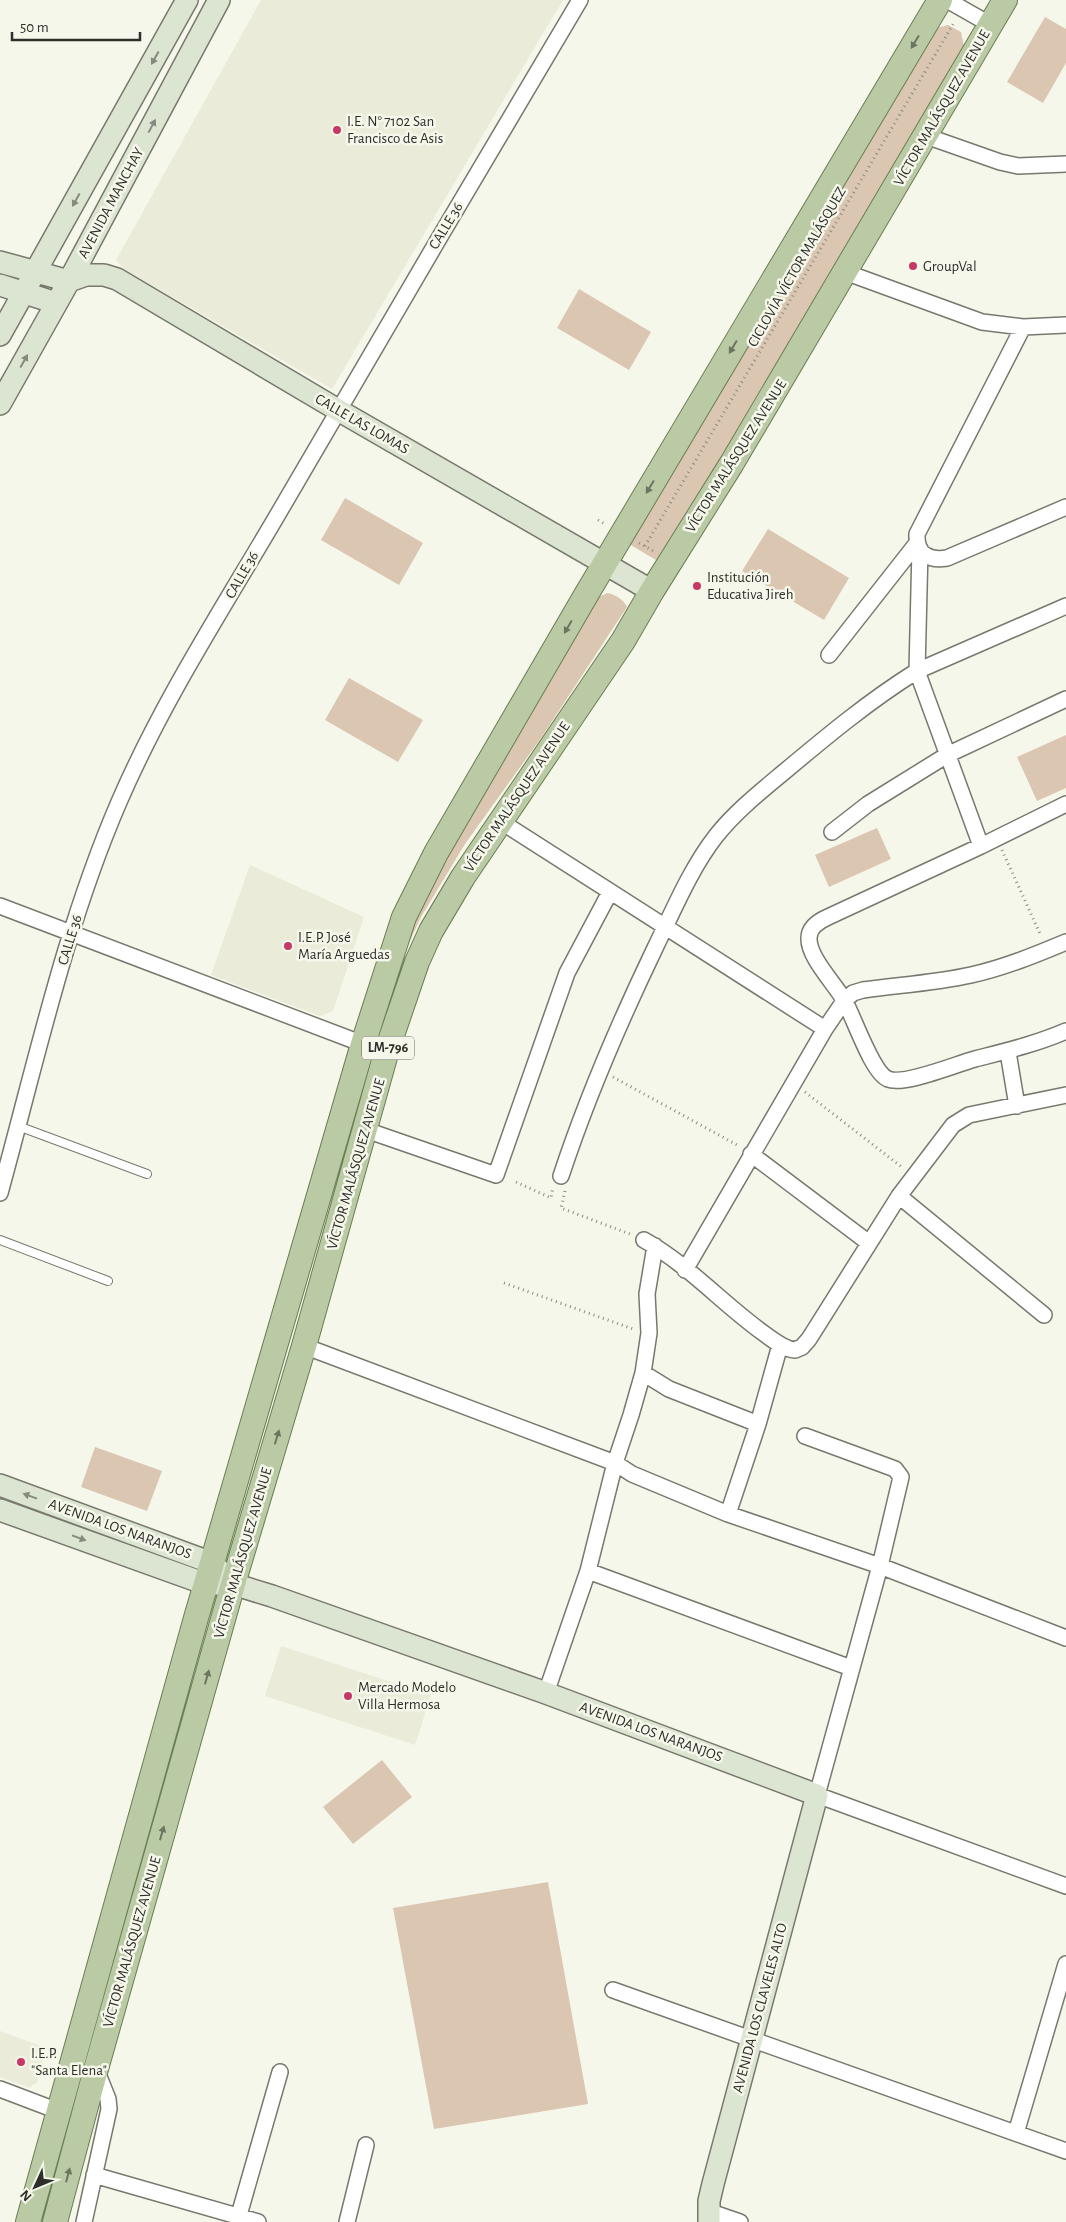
<svg xmlns="http://www.w3.org/2000/svg" width="1066" height="2222" font-family="'Alegreya Sans',sans-serif">
<rect width="100%" height="100%" fill="#f6f7eb"/>
<path fill="#eaebd8" d="M261,0H563L332,389L124,269L116,260Z
M250,865L364,917L333,1011L320,1016L211,975Z
M281,1646L431,1695L415,1745L265,1696Z
M0,2031L46,2048L37,2083L32,2085L30,2088L0,2077Z"/>
<path fill="#dbc6b1" d="M1045,17L1066,29V63L1043,103L1007,82Z
M948,25L961,32L964,46L793,343L656,560L629,544L936,28Z
M579,289L651,332L629,370L557,328Z
M345,498L423,543L399,585L321,540Z
M768,529L849,578L824,620L742,571Z
M607,593C615,594 624,600 627,607L541,738L465,844L421,917L400,962L414,913L597,598Z
M349,678L423,720L398,762L325,720Z
M1066,735V788L1037,801L1017,757Z
M877,828L891,859L829,887L815,855Z
M95,1447L162,1471L147,1511L81,1487Z
M382,1760L412,1797L353,1844L323,1807Z
M548,1882L588,2104L434,2129L393,1908Z"/>
<g fill="none" stroke-linecap="round" stroke-linejoin="round">
<defs>
<path id="lane" d="M18,1126L147,1174
M0,1240L108,1281"/>
<path id="street" d="M947,0L991,25
M926,136L1000,162L1018,166L1066,164
M845,272L982,322L1023,327L1066,325
M1023,327L917,534C916,554 929,561 947,558L1066,507
M920,549L917,671L981,846
M829,655L917,543
M1066,804L981,846L828,917C819,921 809,927 809,938C808,957 835,984 844,1000C854,1017 872,1073 888,1079C904,1086 956,1064 975,1059C1006,1051 1036,1044 1066,1031
M500,821L825,1029
M832,832L868,804L947,755L1066,699
M0,906L363,1044
M1008,1052L1017,1106
M366,1130L496,1175L567,973L610,892
M751,1154L869,1243
M561,1176C587,1097 620,1021 656,946C674,909 691,868 716,836C735,812 760,792 784,772C827,736 869,701 917,671L1066,606
M0,1193C36,1062 65,927 119,802C163,700 225,605 281,509C379,339 480,169 580,0
M899,1196L1044,1315
M644,1240C687,1264 722,1303 762,1332C772,1339 783,1349 795,1350L802,1347L809,1339L899,1196L953,1125L969,1115L1066,1095
M685,1270L825,1029L844,1001L853,993L863,990C899,985 935,983 971,975C1003,968 1035,955 1066,942
M304,1346L615,1463L632,1474L728,1514L880,1566L1066,1638
M643,1373L669,1389L758,1424
M805,1436L895,1469L901,1477L880,1566L817,1795L1066,1886
M728,1514L758,1424L780,1345
M588,1571L851,1668
M546,1693L588,1571L615,1463L631,1415L643,1373L649,1333L647,1294L655,1246
M613,1990L1066,2151
M0,2089L58,2111
M1016,2133L1066,1964
M94,2175L258,2222
M708,2211L740,2222
M84,2222L109,2109L108,2099L96,2069
M237,2222L280,2072
M347,2222L366,2145"/>
<path id="secondary" d="M0,262L69,281L86,275H104L117,279L338,410L652,591
M0,285L56,303
M0,335L187,0
M0,404L69,281L219,0
M0,1485L212,1563L224,1575
M0,1510L206,1584H233L272,1596L546,1693L817,1795L713,2184L709,2201V2222"/>
<path id="primary" d="M28,2222L196,1618L363,1044L404,917L436,853L586,595L940,0
M55,2222L96,2069L233,1584L304,1346L387,1050L417,962L431,931L463,877L623,641L652,591L732,463L1005,0"/>
</defs>
<use href="#lane" stroke="#78786e" stroke-width="10"/>
<use href="#street" stroke="#78786e" stroke-width="18"/>
<use href="#secondary" stroke="#78786e" stroke-width="24"/>
<use href="#primary" stroke="#6a7d53" stroke-width="26"/>
<path stroke="#8a8b82" stroke-width="3" stroke-dasharray="1 4" stroke-linecap="butt" d="M598,520L605,524
M639,543L655,552
M645,546L955,21
M1002,850L1041,936
M613,1077L739,1146
M805,1092L903,1168
M516,1182L551,1198L553,1187
M565,1191L561,1208L630,1234
M504,1283L633,1329"/>
<use href="#lane" stroke="#fff" stroke-width="8"/>
<use href="#street" stroke="#fff" stroke-width="15"/>
<use href="#secondary" stroke="#dce5d2" stroke-width="21"/>
<use href="#primary" stroke="#b9caa5" stroke-width="24"/>
</g>
<defs><path id="oneway-solid" d="M-6-.8H1V-3.2L6.5 0L1 3.2V.8H-6Z" transform="scale(1.25)"/></defs>
<g fill="#6d7561">
<use href="#oneway-solid" transform="translate(915 42) rotate(121)"/>
<use href="#oneway-solid" transform="translate(733 347) rotate(121)"/>
<use href="#oneway-solid" transform="translate(650 487) rotate(121)"/>
<use href="#oneway-solid" transform="translate(568 627) rotate(120)"/>
<use href="#oneway-solid" transform="translate(277 1437) rotate(-73)"/>
<use href="#oneway-solid" transform="translate(207 1677) rotate(-74)"/>
<use href="#oneway-solid" transform="translate(162 1833) rotate(-74)"/>
<use href="#oneway-solid" transform="translate(68 2175) rotate(-75)"/>
</g>
<g fill="#858a7e">
<use href="#oneway-solid" transform="translate(155 58) rotate(119)"/>
<use href="#oneway-solid" transform="translate(152 126) rotate(-62)"/>
<use href="#oneway-solid" transform="translate(76 200) rotate(119)"/>
<use href="#oneway-solid" transform="translate(24 361) rotate(-61)"/>
<use href="#oneway-solid" transform="translate(30 1496) rotate(-160)"/>
<use href="#oneway-solid" transform="translate(79 1538) rotate(20)"/>
</g>
<g fill="#c63865" stroke="#f6f7eb" stroke-width="2">
<circle cx="337" cy="130" r="5"/>
<circle cx="913" cy="266" r="5"/>
<circle cx="697" cy="586" r="5"/>
<circle cx="288" cy="946" r="5"/>
<circle cx="348" cy="1696" r="5"/>
<circle cx="21" cy="2062" r="5"/>
</g>
<g text-anchor="middle" dominant-baseline="central" stroke-width="5" stroke-linejoin="round" paint-order="stroke">
<rect fill="#f6f7eb" stroke="#6a6b64" stroke-width="1" x="362" y="1036.5" width="52" height="23" rx="4"/>
<g font-size="14" font-weight="bold" fill="#2e2f2a">
<text x="388" y="1048">LM-796</text>
</g>
<g font-size="15" fill="#2e2f2a" stroke="#f6f7eb">
<text transform="translate(942 108) rotate(-60)">VÍCTOR MALÁSQUEZ AVENUE</text>
<text transform="translate(111 203) rotate(-62)">AVENIDA MANCHAY</text>
<text transform="translate(446 226) rotate(-59)">CALLE 36</text>
<text transform="translate(797 267) rotate(-60)">CICLOVÍA VÍCTOR MALÁSQUEZ</text>
<text transform="translate(362 424) rotate(30)">CALLE LAS LOMAS</text>
<text transform="translate(736 456) rotate(-58)">VÍCTOR MALÁSQUEZ AVENUE</text>
<text transform="translate(242 575) rotate(-60)">CALLE 36</text>
<text transform="translate(517 797) rotate(-56)">VÍCTOR MALÁSQUEZ AVENUE</text>
<text transform="translate(70 940) rotate(-73)">CALLE 36</text>
<text transform="translate(356 1164) rotate(-74)">VÍCTOR MALÁSQUEZ AVENUE</text>
<text transform="translate(120 1529) rotate(20)">AVENIDA LOS NARANJOS</text>
<text transform="translate(243 1553) rotate(-74)">VÍCTOR MALÁSQUEZ AVENUE</text>
<text transform="translate(651 1732) rotate(20)">AVENIDA LOS NARANJOS</text>
<text transform="translate(132 1942) rotate(-74)">VÍCTOR MALÁSQUEZ AVENUE</text>
<text transform="translate(760 2008) rotate(-75)">AVENIDA LOS CLAVELES ALTO</text>
</g>
<g font-size="15" fill="#2e2f2a" stroke="#f6f7eb" text-anchor="start">
<text x="347" y="121">I.E. N° 7102 San<tspan x="347" dy="17">Francisco de Asis</tspan></text>
<text x="923" y="266">GroupVal</text>
<text x="707" y="577">Institución<tspan x="707" dy="17">Educativa Jireh</tspan></text>
<text x="298" y="937">I.E.P. José<tspan x="298" dy="17">María Arguedas</tspan></text>
<text x="358" y="1687">Mercado Modelo<tspan x="358" dy="17">Villa Hermosa</tspan></text>
<text x="31" y="2053">I.E.P.<tspan x="31" dy="17">"Santa Elena"</tspan></text>
</g>
</g>
<g transform="translate(35 2187) rotate(226)" stroke="#f6f7eb" stroke-width="4" paint-order="stroke">
<path d="M0-4L9 19L0 12L-9 19Z" fill="#2e2f2a"/>
<text y="-8" font-size="14" font-weight="bold" text-anchor="middle" fill="#2e2f2a">N</text>
</g>
<path d="M12 32v8h128v-8" fill="none" stroke="#2e2f2a" stroke-width="2.5"/>
<text x="20" y="32" font-size="15" fill="#2e2f2a" stroke="#f6f7eb" stroke-width="4" paint-order="stroke">50 m</text>
</svg>
